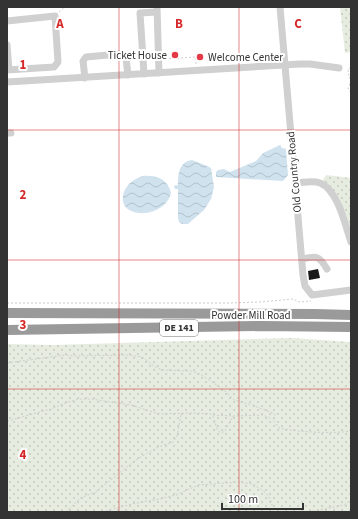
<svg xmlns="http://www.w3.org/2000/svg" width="358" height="519" font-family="'Source Sans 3',sans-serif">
<defs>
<pattern id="grass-dots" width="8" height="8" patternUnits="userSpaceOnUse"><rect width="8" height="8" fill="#e6ecdf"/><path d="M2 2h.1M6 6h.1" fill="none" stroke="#c6cbc0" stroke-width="1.8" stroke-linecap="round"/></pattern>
<pattern id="water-waves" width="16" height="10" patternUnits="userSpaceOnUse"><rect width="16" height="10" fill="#cfe2ee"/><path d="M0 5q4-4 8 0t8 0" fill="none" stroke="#b2c2cd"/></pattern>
</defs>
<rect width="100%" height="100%" fill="#fff"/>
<path fill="url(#grass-dots)" d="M340,7H351V52L345,53Z
M326,175L351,178V237L335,194L322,182Z
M292,338L351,342V512H7V344L53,345Z"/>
<path fill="url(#water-waves)" d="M280,145L282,148L286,149L288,175L283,181L216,177V172L218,170L224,169L230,172L256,161L263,153Z
M192,160L207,166L211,168L214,187L211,199L204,210L188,224H182L179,222L178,218V189H175L174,186L178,185C178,174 179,162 192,160Z
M143,176C156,175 168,179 171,193C165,220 114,220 124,192C128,183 134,179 143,176Z"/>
<path fill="#1a1a1a" d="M318,269L320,278L309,280L308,271Z"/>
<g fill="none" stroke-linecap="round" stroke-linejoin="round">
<path stroke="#cdcdcd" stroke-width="1" stroke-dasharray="2 2" stroke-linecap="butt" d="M59,12L65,7
M165,59L196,57V65
M351,68L348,69L349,78H351
M351,80L348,89L351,93
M7,303H230L260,302L293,299L299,302L311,301
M7,363L65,355L76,356L128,355L142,357L154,366L162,370L191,371L198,373L223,389L234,400L252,405L275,414L273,420L279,428C297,432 334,434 351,431
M213,415L233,416L263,415L272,419
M7,421L51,409L65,403L79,399H91L131,405L159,414L192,413L211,414C217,420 214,429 221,433L225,431L233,416
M66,512L80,498L96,492L134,461L158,447L173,442L177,436L181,414
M102,512L136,503L160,499L176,495L198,485L239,482L253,484L266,493L272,502V512
M309,512L344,505L351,500"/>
<path stroke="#d0d0d0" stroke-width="7" d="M157,7L159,73
M280,7L303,275L305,286L312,295L351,290
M7,21L55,16L58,62L54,67L7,70
M7,45L9,70
M144,74L140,13L156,12
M85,78L83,61L86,57L119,54L123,55L126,58L128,75
M7,82L300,64H310L339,68
M7,133H11
M295,183C303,183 312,180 320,183C338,190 345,225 351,242
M302,259C316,256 319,255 327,269"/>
<path stroke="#9a9a9a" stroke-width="10" d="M7,313L315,314L351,315
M7,330L262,326L351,327"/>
</g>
<path fill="none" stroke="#d62828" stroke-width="1" stroke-opacity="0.55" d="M119,7V512M239,7V512M7,130H351M7,260H351M7,389H351"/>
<g fill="#e63946" stroke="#fff" stroke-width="1.5">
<circle cx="175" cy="55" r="4"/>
<circle cx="200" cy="57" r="4"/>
</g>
<g text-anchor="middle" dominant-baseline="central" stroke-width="4" stroke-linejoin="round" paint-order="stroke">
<rect fill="#fff" stroke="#707070" stroke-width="1" x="160" y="320" width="38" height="16" rx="3"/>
<g font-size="10" font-weight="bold" fill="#333">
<text x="179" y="328">DE 141</text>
</g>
<g font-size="11" fill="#333" stroke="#fff" text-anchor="end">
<text x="167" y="55">Ticket House</text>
<text x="208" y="57" text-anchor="start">Welcome Center</text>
</g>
<g font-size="11" fill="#333" stroke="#fff">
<text transform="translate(294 172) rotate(-95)">Old Country Road</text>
<text x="251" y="315">Powder Mill Road</text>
</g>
</g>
<g font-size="13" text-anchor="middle" font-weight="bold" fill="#d62828" stroke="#fff" stroke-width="4" stroke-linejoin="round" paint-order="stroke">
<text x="60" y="28">A</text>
<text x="179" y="28">B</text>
<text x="298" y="28">C</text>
<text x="23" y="69">1</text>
<text x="23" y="199">2</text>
<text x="23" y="329">3</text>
<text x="23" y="459">4</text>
</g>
<rect width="358" height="519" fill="none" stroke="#333333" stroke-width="16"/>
<path d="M222 503v6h81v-6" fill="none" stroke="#333333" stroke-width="2"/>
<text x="228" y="503" font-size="12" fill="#333333" stroke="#ffffff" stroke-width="3" paint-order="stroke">100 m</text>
</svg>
